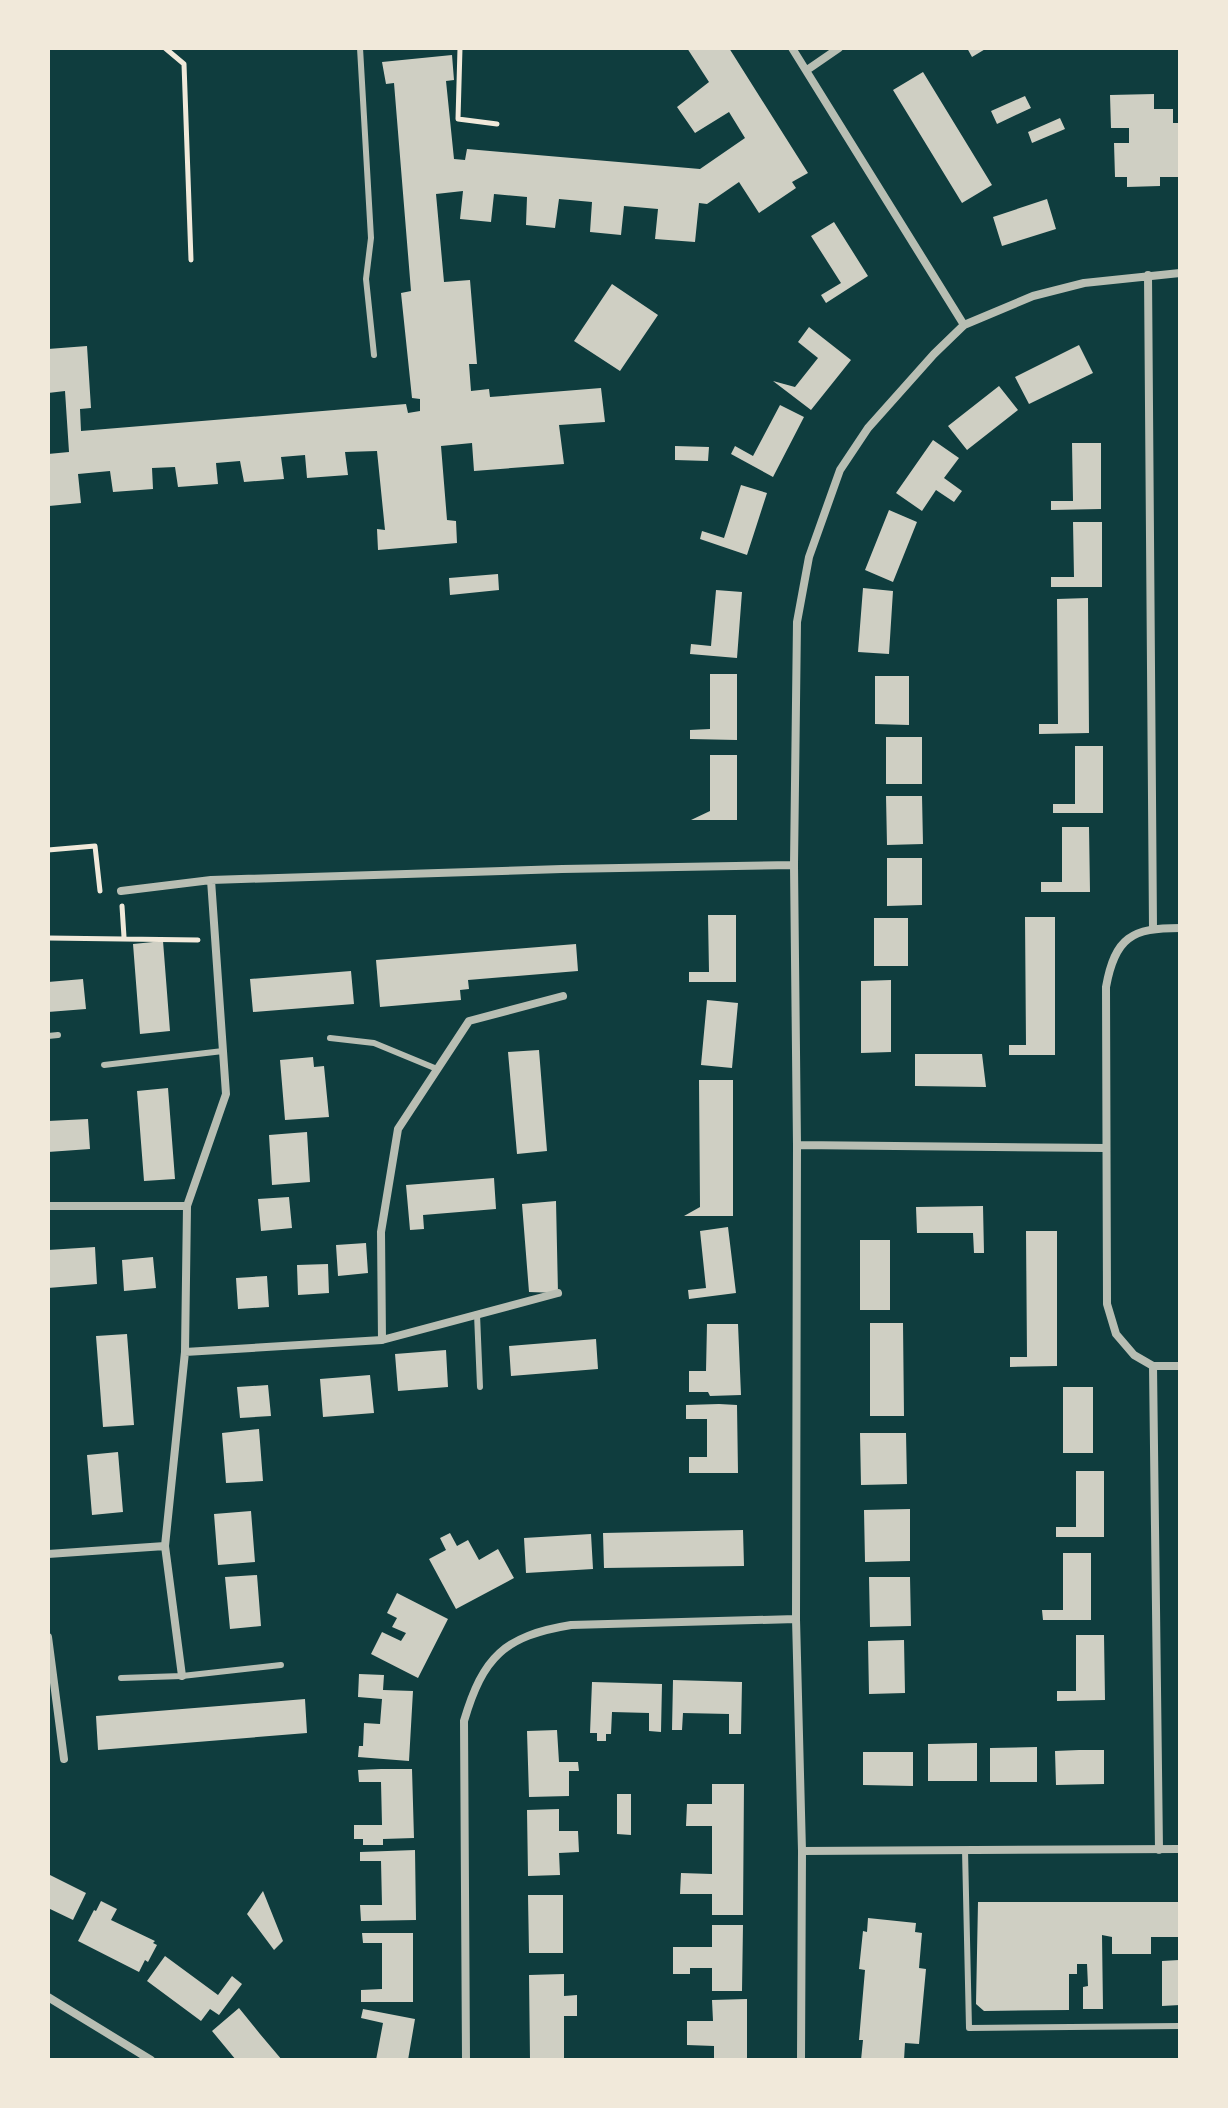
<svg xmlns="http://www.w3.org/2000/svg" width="1228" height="2108" font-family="Arial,sans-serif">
<rect width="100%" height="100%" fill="#0f3d3e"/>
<path fill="#cfcfc3" d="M687,48H729L808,173L792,182L796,188L759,213L739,182L707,204L699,203L695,242L655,239L658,209L624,206L621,235L590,232L592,202L559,199L555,228L526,225L527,197L494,194L491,222L460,219L463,191L436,194L444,282L470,280L477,364H469L471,391L489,389L490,397L601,388L605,422L559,425L564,464L474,471L472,443L441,446L447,520L456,521L457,543L378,550L377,529L385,530L377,451L345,452L348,475L307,478L305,455L281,457L284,479L244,482L240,461L216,463L218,484L178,487L175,467L152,468L153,489L113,492L110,471L78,474L81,503L49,506L48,454L69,452L65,391L48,393V349L87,346L91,408L80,409L81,431L406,404L408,413L420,411V399L412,398L401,293L411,291L394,83L386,84L382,62L452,55L454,80L446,81L454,159L465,160L467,149L700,169L745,138L729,112L695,133L677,107L709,82Z
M967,48H987L972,57Z
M923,72L992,185L962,203L893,90Z
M1154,94V109H1173V123H1180V177H1160V186L1127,187V177H1115L1114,143H1129V128H1111L1110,95Z
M1025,96L1031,108L997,124L991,111Z
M1060,118L1065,129L1032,143L1028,132Z
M1047,199L1056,229L1002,246L993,217Z
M834,222L868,276L826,303L821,295L841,283L811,236Z
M612,284L658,315L620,371L574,341Z
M809,327L851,360L811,410L773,381L795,387L818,358L798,342Z
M1079,345L1093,373L1029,404L1015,377Z
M999,386L1018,410L967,450L948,426Z
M780,405L804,417L773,477L731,454L735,446L753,456Z
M933,440L959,458L944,478L962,491L954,502L936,490L922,511L896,493Z
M1072,443H1101V509L1051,510V501H1073Z
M675,446L709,447L708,461L675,460Z
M741,485L767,493L747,555L700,539L702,531L724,538Z
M889,510L917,522L893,582L865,570Z
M1073,522H1102V587H1051V577H1074Z
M498,574L499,590L450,595L449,578Z
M863,588L893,591L889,654L858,652Z
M716,590L742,592L737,658L690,654L691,644L711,646Z
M1088,598L1089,733L1039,734V724H1058L1057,599Z
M710,674H737V740L690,739V730L710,729Z
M875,676H909V725L875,724Z
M886,737H922V784H886Z
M1075,746H1103V813H1053V804H1075Z
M710,755H737V820H691L710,811Z
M886,796H922L923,844L887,845Z
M1062,827H1089L1090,892H1041V882H1062Z
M887,858H922V905L887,906Z
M708,915H736V982H689V972H709Z
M1025,917H1055V1055H1009V1045H1026Z
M874,918H908V966H874Z
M163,941L170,1031L140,1034L133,944Z
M576,944L578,971L468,980L469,989L460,990L461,1000L380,1007L376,960Z
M351,971L354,1004L253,1012L250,979Z
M83,979L86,1009L48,1012V982Z
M891,980V1052L861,1053V981Z
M707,1000L738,1003L732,1068L701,1065Z
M539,1050L547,1151L517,1154L508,1052Z
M915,1054H982L986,1087L915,1086Z
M313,1057L314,1067L324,1066L329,1117L285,1120L280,1060Z
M699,1080H733V1216H684L700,1207Z
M168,1088L175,1179L144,1181L137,1091Z
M88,1119L90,1149L48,1152V1121Z
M307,1132L310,1182L272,1185L269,1135Z
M494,1178L496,1209L423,1215L424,1229L410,1230L406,1185Z
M289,1197L292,1228L261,1231L258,1199Z
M556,1201L558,1293L529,1292L522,1204Z
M983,1206L984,1253H974L973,1233H917L916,1207Z
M728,1227L736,1293L689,1299L688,1290L706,1288L700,1231Z
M1026,1231H1057V1366L1010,1367V1357H1027Z
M860,1240H890V1310H860Z
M366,1243L368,1273L338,1276L336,1245Z
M95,1247L97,1284L48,1288V1250Z
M153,1257L156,1288L124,1291L122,1260Z
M328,1264L329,1293L298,1295L297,1265Z
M267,1276L269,1307L238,1309L236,1278Z
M870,1323H903L904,1416H870Z
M707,1324H738L741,1395L710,1396L708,1392H689V1371H706Z
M127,1334L134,1425L103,1427L96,1336Z
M596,1339L598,1369L511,1376L509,1346Z
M446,1350L448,1387L398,1391L395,1354Z
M370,1375L374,1413L323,1417L320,1379Z
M268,1385L271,1416L240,1418L237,1387Z
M1063,1387H1093V1453H1063Z
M719,1404L737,1405L738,1473H689V1457H707V1419H686V1405Z
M259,1429L263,1481L226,1483L222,1433Z
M860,1433H906L907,1484L861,1485Z
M118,1452L123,1512L92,1515L87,1455Z
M1076,1471H1104V1537H1056V1527H1076Z
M910,1509V1561L865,1562L864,1510Z
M251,1511L255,1562L218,1565L214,1514Z
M743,1530L744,1566L604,1568L603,1533Z
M450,1533L457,1546L468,1540L479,1560L498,1549L514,1578L456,1609L429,1559L446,1550L440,1538Z
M591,1534L593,1569L526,1573L524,1538Z
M1063,1553H1091V1620H1043L1042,1610H1063Z
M257,1575L261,1626L230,1629L225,1577Z
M869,1577H910L911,1626L870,1627Z
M397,1593L448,1619L418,1678L371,1654L382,1632L401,1641L406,1633L392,1627L397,1618L387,1613Z
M1076,1635H1104L1105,1700L1057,1701V1691H1076Z
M904,1640L905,1693L869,1694L868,1641Z
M359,1674L384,1675L383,1690L413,1691L409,1761L358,1757L359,1746H363L364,1723L380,1724L382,1699L358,1697Z
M673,1680L742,1682L741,1734H729V1714L683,1713L682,1730H672Z
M592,1682L662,1684L661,1732L649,1731V1713L612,1712L611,1734H606V1741H597V1733H590Z
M305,1699L307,1733L98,1750L96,1716Z
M557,1730L559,1762H578L579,1771H569V1796L529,1797L527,1731Z
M977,1743V1781H928V1744Z
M1037,1747V1782H990V1748Z
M1079,1750H1104V1784L1056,1785L1055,1751Z
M863,1752H913V1786L863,1785Z
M381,1769H412L414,1838L383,1839V1845H363V1839H354V1825H382L381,1782H359L358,1770Z
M712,1784H744L743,1915H712V1894H680L681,1873L712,1874V1826H686L687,1804H712Z
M617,1794H631V1835L617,1834Z
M559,1809V1831H578L579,1852L559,1853L560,1875L528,1876L527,1810Z
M415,1850L416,1920L361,1921L360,1905H382L381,1861H360V1852Z
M48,1874L86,1893L73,1920L48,1908Z
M263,1891L283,1941L274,1950L247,1914Z
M528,1895H563V1953H529Z
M101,1901L117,1909L111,1920L155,1941L153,1943L157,1945L148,1962L145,1960L139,1972L78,1941L94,1910L96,1911Z
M978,1902H1180V1937H1151V1954H1112V1937L1102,1935L1103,2009H1083V1987L1088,1986L1087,1964H1077V1974H1069V2010L984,2011L976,2004Z
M868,1918L916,1923L915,1932L922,1933L919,1968L926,1969L919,2044L905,2043L904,2060H861L863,2040H859L865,1970L859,1969L863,1931L867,1932Z
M712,1925H743L742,1991H712V1968H690V1974H673V1947H712Z
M362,1933H413V2002H361V1990L382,1989V1943H363Z
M165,1956L218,1995L232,1976L242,1984L219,2015L210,2009L201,2021L147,1981Z
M1179,1960L1180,2005L1162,2006V1961Z
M564,1974V1996L577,1995V2016H564V2060H530L529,1975Z
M747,1999V2060H714V2046L687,2045V2021H713L712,2000Z
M239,2008L260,2034L282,2060H236L212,2031Z
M363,2009L415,2019L408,2060H376L383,2023L361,2018Z"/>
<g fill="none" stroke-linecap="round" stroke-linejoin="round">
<path stroke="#f1e9da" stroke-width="5" d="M165,48L184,64L191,260
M460,48L458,119L497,124
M48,850L95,846L100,891
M122,906L124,937
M48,938L198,940"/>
<path stroke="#b8beb3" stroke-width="6" d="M360,48L371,238L366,279L374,355
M48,1036L58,1035
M330,1038L374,1043L437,1069
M104,1065L223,1051
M477,1314L480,1387
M121,1678L182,1676L281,1665
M965,1850L969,2028L1180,2026"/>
<path stroke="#b8beb3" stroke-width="8" d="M792,48L964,325
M807,70L839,48
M1148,275L1153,928
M121,891L211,880L562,869L794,865
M1180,928C1132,928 1115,937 1106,987L1107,1304L1116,1334L1134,1355L1153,1366H1180
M797,1145L1106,1148
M48,1206H187
M382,1340L381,1232L398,1129L469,1021L563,996
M185,1352L382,1340L558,1293
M1153,1366L1159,1850
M48,1554L165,1546
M48,1637L64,1759
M182,1676L165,1546L185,1352L187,1206L226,1094L211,880
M802,1851L1180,1849
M48,1997L151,2060
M466,2060L464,1721C483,1657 504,1636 571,1625L796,1619
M801,2060L802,1851L796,1619L797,1145L794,865L797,622L809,557L840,470L868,428L934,354L964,325L1033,296L1084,283L1180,273"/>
</g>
<rect width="1228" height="2108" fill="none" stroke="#f1e9da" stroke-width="100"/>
</svg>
